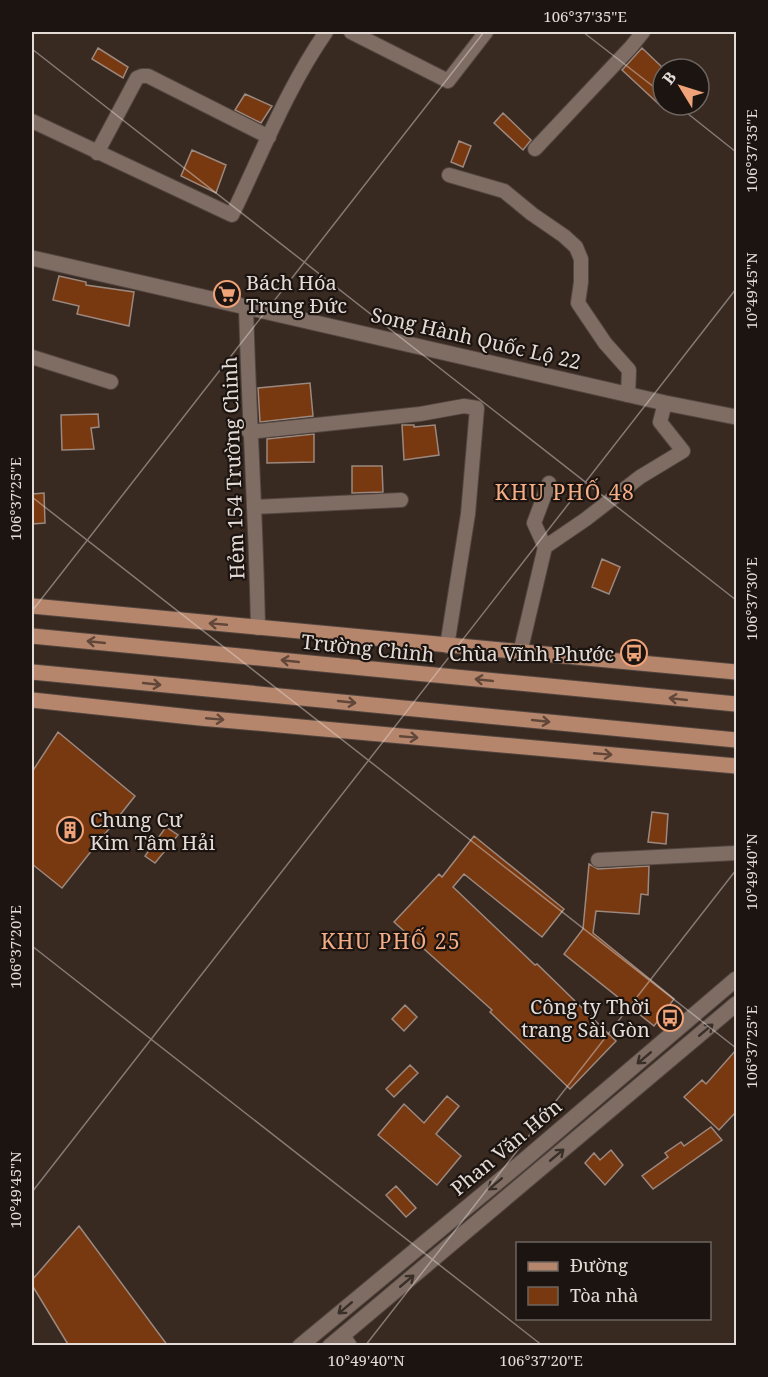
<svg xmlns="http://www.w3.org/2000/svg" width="768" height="1377" font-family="'Noto Serif',serif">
<rect width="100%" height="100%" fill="#382921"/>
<path fill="#783911" stroke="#9b887f" stroke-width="1.5" d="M98,48L128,67L123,78L92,59Z
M642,48L663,68V108L622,70Z
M245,94L272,106L261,123L235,110Z
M503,113L531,140L523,150L494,123Z
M459,141L471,146L463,167L451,162Z
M192,150L226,165L216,193L181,176Z
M59,276L86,282V285L134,292L129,326L77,314L79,306L53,300Z
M310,383L313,416L260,422L258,388Z
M98,414L99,427L91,428L94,449L62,450L61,415Z
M402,425H414V427L435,425L439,455L404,460Z
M314,434V462L267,463V439Z
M352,466H382L383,492L352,493Z
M44,493L45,523L32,524V494Z
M602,559L620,567L609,594L592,587Z
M58,732L135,796L62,888L32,864V772Z
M652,812L668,814L666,844L648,842Z
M166,827L178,835L155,863L145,856Z
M474,836L564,909L542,937L464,874L453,887L535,965L537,964L616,1041L570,1089L490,1012L492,1010L394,922L439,874L442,877Z
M589,864L598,869L649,866L648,895L641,894L639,914L596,911L593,933L674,999L654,1026L564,954L583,929Z
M405,1005L417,1017L404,1031L392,1019Z
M736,1050L735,1113L719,1130L684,1097L702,1080L706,1084Z
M410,1065L418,1073L394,1097L386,1089Z
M447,1096L459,1106L436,1134L461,1156L437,1185L378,1135L404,1104L424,1123Z
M711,1127L722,1140L653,1189L642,1176L668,1157L665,1153L681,1142L684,1146Z
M611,1150L623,1165L605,1185L585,1163L594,1153L600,1160Z
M396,1186L416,1208L406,1217L386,1195Z
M79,1226L168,1346H69L32,1285V1280Z"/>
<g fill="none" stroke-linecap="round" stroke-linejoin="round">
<defs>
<path id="street" d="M351,32L448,81L486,32
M32,121L232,215C262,153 287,88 326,32
M535,149L631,47L643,32
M97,153L137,78L142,76H148L269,137
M449,175L504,191L532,214L564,236L576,247L581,259V282L578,303L605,343L629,370L628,395
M246,307C249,414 256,521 258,628
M32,357L111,382
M249,432L420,414L464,406L477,408L468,514L447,646
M254,507L401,500
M545,547L586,519L640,477L683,451L660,422L665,403
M520,653L545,547L534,523L549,483
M598,860L736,853
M343,1335L350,1346"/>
<path id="secondary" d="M32,258L665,403L736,417
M300,1346L523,1161L736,979
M330,1346L736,1004"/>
<path id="primary" d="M32,606L736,672
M32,636L736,704
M32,672L736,740
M32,700L200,718L736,766"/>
</defs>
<use href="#street" stroke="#524640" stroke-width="16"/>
<use href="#secondary" stroke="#524640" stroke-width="17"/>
<use href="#primary" stroke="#524640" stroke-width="17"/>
<use href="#street" stroke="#7f6d64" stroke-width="14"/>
<use href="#secondary" stroke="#7f6d64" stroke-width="15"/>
<use href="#primary" stroke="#b6866c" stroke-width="15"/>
</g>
<defs><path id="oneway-shaft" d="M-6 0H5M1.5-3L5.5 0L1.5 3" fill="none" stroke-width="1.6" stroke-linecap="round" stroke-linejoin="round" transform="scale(1.5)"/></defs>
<g stroke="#614739">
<use href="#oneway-shaft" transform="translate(218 624) rotate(-175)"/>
<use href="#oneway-shaft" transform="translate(96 642) rotate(-174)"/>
<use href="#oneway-shaft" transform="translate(290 661) rotate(-174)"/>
<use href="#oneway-shaft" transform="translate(484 680) rotate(-174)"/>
<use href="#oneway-shaft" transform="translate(152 684) rotate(6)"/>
<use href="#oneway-shaft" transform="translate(678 699) rotate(-174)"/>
<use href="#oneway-shaft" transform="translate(347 702) rotate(6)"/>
<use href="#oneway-shaft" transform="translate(215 719) rotate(5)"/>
<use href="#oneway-shaft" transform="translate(541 721) rotate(6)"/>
<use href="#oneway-shaft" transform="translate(409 737) rotate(5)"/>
<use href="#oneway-shaft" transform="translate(603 754) rotate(5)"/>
</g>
<g stroke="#392f29">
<use href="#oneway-shaft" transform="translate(706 1030) rotate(-40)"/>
<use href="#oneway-shaft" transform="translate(644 1058) rotate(140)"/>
<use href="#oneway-shaft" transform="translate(557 1155) rotate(-40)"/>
<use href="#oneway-shaft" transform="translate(495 1184) rotate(140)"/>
<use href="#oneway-shaft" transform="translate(407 1281) rotate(-40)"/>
<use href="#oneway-shaft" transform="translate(345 1308) rotate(140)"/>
</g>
<path fill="none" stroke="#e5dbd6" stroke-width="1.5" stroke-opacity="0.45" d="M583,32L663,94M32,49L736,600M677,105L736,152M32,497L736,1048M32,611L484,32M32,946L543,1346M32,1192L736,289M365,1346L736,870"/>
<defs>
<symbol id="supermarket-ring" viewBox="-11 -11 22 22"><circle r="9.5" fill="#1b1410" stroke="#f0a278" stroke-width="1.5"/><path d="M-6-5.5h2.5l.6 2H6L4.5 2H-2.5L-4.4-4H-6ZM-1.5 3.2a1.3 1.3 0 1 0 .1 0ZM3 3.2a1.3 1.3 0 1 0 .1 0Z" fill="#f0a278"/></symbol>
<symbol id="bus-ring" viewBox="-11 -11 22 22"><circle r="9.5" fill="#1b1410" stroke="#f0a278" stroke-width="1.5"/><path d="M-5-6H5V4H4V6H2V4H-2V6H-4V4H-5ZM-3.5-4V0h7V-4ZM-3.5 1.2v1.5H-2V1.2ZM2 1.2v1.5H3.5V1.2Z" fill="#f0a278"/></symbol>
<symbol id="building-ring" viewBox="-11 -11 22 22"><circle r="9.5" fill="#1b1410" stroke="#f0a278" stroke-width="1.5"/><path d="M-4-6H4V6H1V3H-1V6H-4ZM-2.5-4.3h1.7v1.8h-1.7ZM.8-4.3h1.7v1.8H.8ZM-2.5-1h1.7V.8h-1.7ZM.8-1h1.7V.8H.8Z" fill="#f0a278"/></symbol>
</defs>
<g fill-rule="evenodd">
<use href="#supermarket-ring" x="212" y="279" width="30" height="30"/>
<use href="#bus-ring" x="619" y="638" width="30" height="30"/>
<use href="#building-ring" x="55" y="815" width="30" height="30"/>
<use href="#bus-ring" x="655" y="1003" width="30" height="30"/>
</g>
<g text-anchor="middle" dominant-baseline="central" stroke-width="4.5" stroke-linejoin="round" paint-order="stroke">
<g font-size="20" fill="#e5dbd6" stroke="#1b1410" text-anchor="start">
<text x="246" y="282">Bách Hóa<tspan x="246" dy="23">Trung Đức</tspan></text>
<text x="614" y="653" text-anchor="end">Chùa Vĩnh Phước</text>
<text x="90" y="819">Chung Cư<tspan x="90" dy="23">Kim Tâm Hải</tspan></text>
<text x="650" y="1006" text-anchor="end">Công ty Thời<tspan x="650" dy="23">trang Sài Gòn</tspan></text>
</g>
<g font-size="20" fill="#e5dbd6" stroke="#1b1410">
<text transform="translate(476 338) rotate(13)">Song Hành Quốc Lộ 22</text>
<text transform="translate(233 468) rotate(-92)">Hẻm 154 Trường Chinh</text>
<text transform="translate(368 648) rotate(6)">Trường Chinh</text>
<text transform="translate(506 1147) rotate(-40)">Phan Văn Hớn</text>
</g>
<g font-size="21" letter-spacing="1.5" fill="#f5ad86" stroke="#1b1410">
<text x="565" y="492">KHU PHỐ 48</text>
<text x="391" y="941">KHU PHỐ 25</text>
</g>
</g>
<rect width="768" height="1377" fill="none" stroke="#1b1410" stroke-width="66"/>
<rect x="516" y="1242" width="195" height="78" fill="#1b1410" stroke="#6c645f" stroke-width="1.5"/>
<rect x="528" y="1262" width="30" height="9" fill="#b6866c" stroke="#6c645f" stroke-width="1.5"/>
<text x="570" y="1272" font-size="18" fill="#e5dbd6">Đường</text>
<rect x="528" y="1287" width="30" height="18" fill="#783911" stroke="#6c645f" stroke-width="1.5"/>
<text x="570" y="1302" font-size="18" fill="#e5dbd6">Tòa nhà</text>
<g transform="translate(681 87) rotate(308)"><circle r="28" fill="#1b1410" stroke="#6c645f" stroke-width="1.5"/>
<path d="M0-4.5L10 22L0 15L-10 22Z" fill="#f0a278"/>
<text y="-9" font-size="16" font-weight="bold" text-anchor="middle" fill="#e5dbd6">B</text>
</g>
<rect x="33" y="33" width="702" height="1311" fill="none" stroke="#e5dbd6" stroke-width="2"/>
<g font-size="15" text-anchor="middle" fill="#e5dbd6">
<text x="585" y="22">106°37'35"E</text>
<text transform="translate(752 151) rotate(-90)" y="5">106°37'35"E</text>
<text transform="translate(752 291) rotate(-90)" y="5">10°49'45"N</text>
<text transform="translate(16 499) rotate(-90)" y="5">106°37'25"E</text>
<text transform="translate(752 599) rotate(-90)" y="5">106°37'30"E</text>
<text transform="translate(752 872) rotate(-90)" y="5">10°49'40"N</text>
<text transform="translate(16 947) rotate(-90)" y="5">106°37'20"E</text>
<text transform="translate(752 1047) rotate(-90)" y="5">106°37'25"E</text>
<text transform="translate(16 1190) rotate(-90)" y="5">10°49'45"N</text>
<text x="366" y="1366">10°49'40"N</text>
<text x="541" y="1366">106°37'20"E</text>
</g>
</svg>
